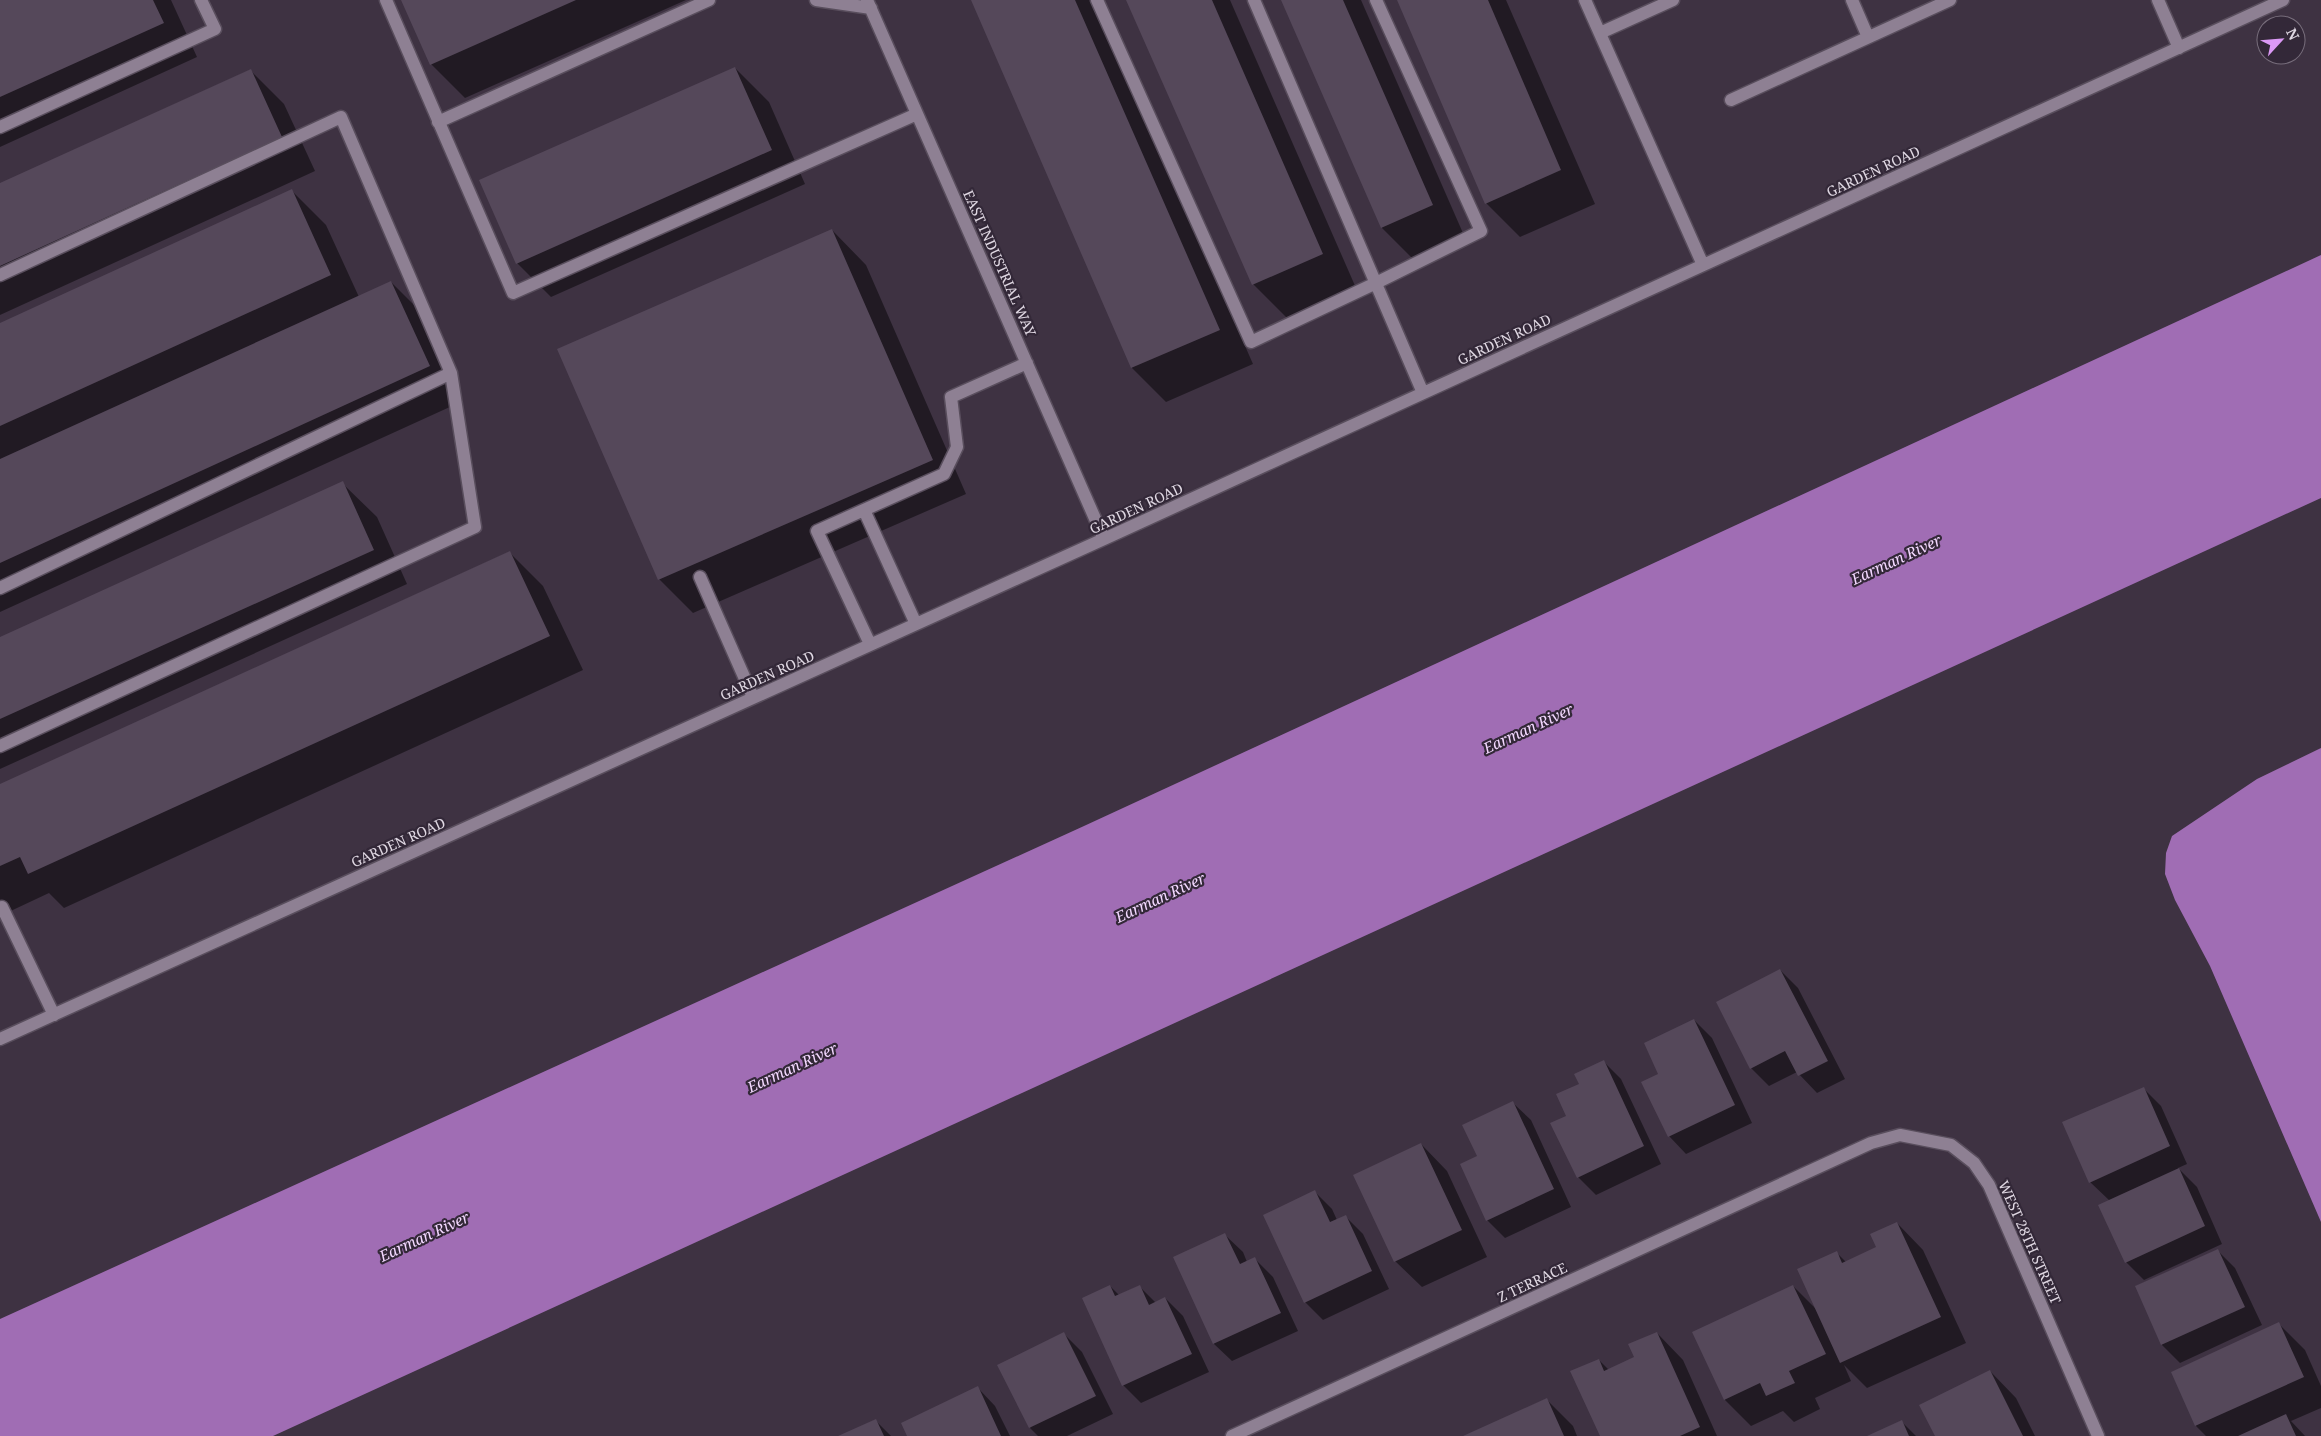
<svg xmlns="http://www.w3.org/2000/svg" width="2321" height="1436" font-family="'Noto Serif',serif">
<rect width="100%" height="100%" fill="#3e3242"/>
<path fill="#a06db4" d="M2321,255V498L273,1436H0V1319L1084,826Z
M2321,748V1222L2210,966L2175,900L2165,874L2166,853L2172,836L2257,779Z"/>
<path fill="#0007" d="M0,0H171L197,57L0,147Z
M402,0H686L465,98L431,64Z
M972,0H1093L1253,364L1166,402L1132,368Z
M1128,0H1230L1356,288L1287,318L1253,284Z
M1282,0H1361L1466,240L1416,262L1382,228Z
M1398,0H1506L1595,204L1520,237L1486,203Z
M735,68L769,102L805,184L551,297L517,263Z
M250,70L284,104L315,171L0,315V184Z
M292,191L326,225L359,297L391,282L425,316L463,401L0,612V324Z
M832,230L866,265L966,494L693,613L659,579Z
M342,483L377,517L407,584L0,769V638Z
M509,552L543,586L583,670L64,908L49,893L0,916V785Z
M1780,970L1798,988L1845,1079L1817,1093L1797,1072L1769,1086L1751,1068L1717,1003Z
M1694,1020L1712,1038L1752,1123L1686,1154L1669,1136L1660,1074Z
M1603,1061L1621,1079L1661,1164L1596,1195L1578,1177L1568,1116Z
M2143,1088L2161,1106L2187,1164L2178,1168L2197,1187L2222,1244L2144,1280L2126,1262L2110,1201L2090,1182Z
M1513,1103L1531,1120L1571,1207L1505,1238L1487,1220L1479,1156Z
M1421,1144L1447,1171L1487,1257L1422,1287L1395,1261Z
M1315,1192L1332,1209L1337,1220L1345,1216L1363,1234L1389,1289L1323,1320L1305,1302Z
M1897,1223L1923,1250L1966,1343L1867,1388L1844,1365L1851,1381L1815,1398L1820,1409L1794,1422L1783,1411L1751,1426L1725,1400L1694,1333L1793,1286L1817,1310L1836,1252L1846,1262L1878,1248Z
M1225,1235L1243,1252L1247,1262L1255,1259L1273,1277L1298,1331L1232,1361L1214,1344L1175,1258Z
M2217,1250L2235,1268L2262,1325L2180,1363L2162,1345L2136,1286Z
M1110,1286L1119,1295L1139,1286L1156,1303L1165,1298L1183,1316L1209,1372L1141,1403L1123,1385Z
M2279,1324L2305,1350L2321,1386V1408L2291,1421L2305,1436H2206L2196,1426L2172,1372Z
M1657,1333L1683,1360L1717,1436H1601L1599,1360L1609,1370L1635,1358Z
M1064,1334L1082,1352L1113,1414L1067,1436H1038L1030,1428Z
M1990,1371L2016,1398L2035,1436H1936Z
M978,1388L995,1406L1010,1436H909Z
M1546,1399L1573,1426L1577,1436H1466Z
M875,1420L891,1436H841Z
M1901,1421L1916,1436H1870Z"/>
<path fill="#55485a" d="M0,0H153L164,23L0,97Z
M401,0H576L430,65Z
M971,0H1075L1220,330L1131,368Z
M1126,0H1212L1323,254L1252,285Z
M1281,0H1343L1433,205L1381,228Z
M1397,0H1488L1561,170L1485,204Z
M735,67L772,150L516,264L479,180Z
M251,69L282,137L0,266V183Z
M292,189L331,275L0,426V323Z
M832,229L933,460L658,580L557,349Z
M391,281L430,366L0,563V459Z
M343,481L374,550L0,719V637Z
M510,551L550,636L28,874L20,857L0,866V784Z
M1780,969L1828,1061L1798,1076L1785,1051L1750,1069L1716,1002Z
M1694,1019L1735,1105L1668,1137L1641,1082L1658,1074L1644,1043Z
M1604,1060L1644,1146L1577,1178L1550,1123L1566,1116L1556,1094L1579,1084L1574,1074Z
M2144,1087L2170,1146L2089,1183L2062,1122Z
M1513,1101L1554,1189L1486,1221L1460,1164L1477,1156L1462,1125Z
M1421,1143L1462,1230L1394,1262L1353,1175Z
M2179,1168L2205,1226L2125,1263L2098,1205Z
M1315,1190L1330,1222L1346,1215L1372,1271L1304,1303L1263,1215Z
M1897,1222L1941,1317L1840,1363L1797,1269L1837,1251L1842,1263L1876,1247L1870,1234Z
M1225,1233L1240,1264L1255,1257L1281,1313L1213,1344L1173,1257Z
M2218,1249L2245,1307L2161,1345L2135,1286Z
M1110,1285L1115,1296L1140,1285L1149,1305L1165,1297L1192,1354L1122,1386L1082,1298Z
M1793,1285L1826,1354L1789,1371L1795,1383L1766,1396L1760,1383L1724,1400L1692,1332Z
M2279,1322L2304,1377L2195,1426L2171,1372Z
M1064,1332L1096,1396L1029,1428L997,1365Z
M1657,1332L1700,1427L1680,1436H1600L1570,1371L1599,1359L1604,1371L1634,1357L1628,1344Z
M1990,1370L2023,1436H1935L1919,1405Z
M978,1386L1001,1436H907L901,1423Z
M1547,1398L1564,1436H1463Z
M2286,1414L2296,1436H2238Z
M876,1419L884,1436H838Z
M1902,1420L1909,1436H1867Z"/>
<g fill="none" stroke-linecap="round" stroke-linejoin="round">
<defs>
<path id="minor" d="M386,0L513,293L917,114
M816,0L871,8
M867,0L1104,539
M1097,0L1251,342L1376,283L1481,231L1376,0
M1254,0L1423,393
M1585,0L1703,265
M1852,0L1868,37
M2158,0L2179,48
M1600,33L1673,0
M1731,100L1950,0
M438,122L709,0
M0,127L215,29L201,0
M0,275L341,117L451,373L475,527L0,746
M864,510L916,624
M700,577L753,697
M0,588L451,373
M870,644L817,531L944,474L957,447L951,397L1027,363
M0,908L2,907L54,1015
M0,1039L1104,539L2283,0
M1232,1436L1871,1143L1900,1135L1951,1145L1974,1163L1989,1185L2098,1436"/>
</defs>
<use href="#minor" stroke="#594e5d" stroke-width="15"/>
<use href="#minor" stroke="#8e8093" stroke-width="12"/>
</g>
<g text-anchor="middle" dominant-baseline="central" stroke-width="4.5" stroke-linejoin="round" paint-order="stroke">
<g font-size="14" fill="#e0d8e3" stroke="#332838">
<text transform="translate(1873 171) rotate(-25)">GARDEN ROAD</text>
<text transform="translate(1000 263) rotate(66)">EAST INDUSTRIAL WAY</text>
<text transform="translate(1504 339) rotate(-25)">GARDEN ROAD</text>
<text transform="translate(1136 508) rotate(-25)">GARDEN ROAD</text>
<text transform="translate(767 675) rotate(-24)">GARDEN ROAD</text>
<text transform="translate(398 842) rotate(-24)">GARDEN ROAD</text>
<text transform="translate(2030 1242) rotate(66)">WEST 28TH STREET</text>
<text transform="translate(1532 1282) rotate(-25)">Z TERRACE</text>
</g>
<g font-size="15" font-style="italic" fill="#f3d8ff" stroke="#332838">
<text transform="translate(1896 559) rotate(-25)">Earman River</text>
<text transform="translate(1528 728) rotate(-25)">Earman River</text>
<text transform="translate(1160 897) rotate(-25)">Earman River</text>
<text transform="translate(792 1067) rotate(-25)">Earman River</text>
<text transform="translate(424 1236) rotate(-25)">Earman River</text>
</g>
</g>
<g transform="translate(2281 40) rotate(64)"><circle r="24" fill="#332838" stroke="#786e7c"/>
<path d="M0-4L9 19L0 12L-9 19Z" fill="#db99f5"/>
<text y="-8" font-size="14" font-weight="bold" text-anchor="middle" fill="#e0d8e3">N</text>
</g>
</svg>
